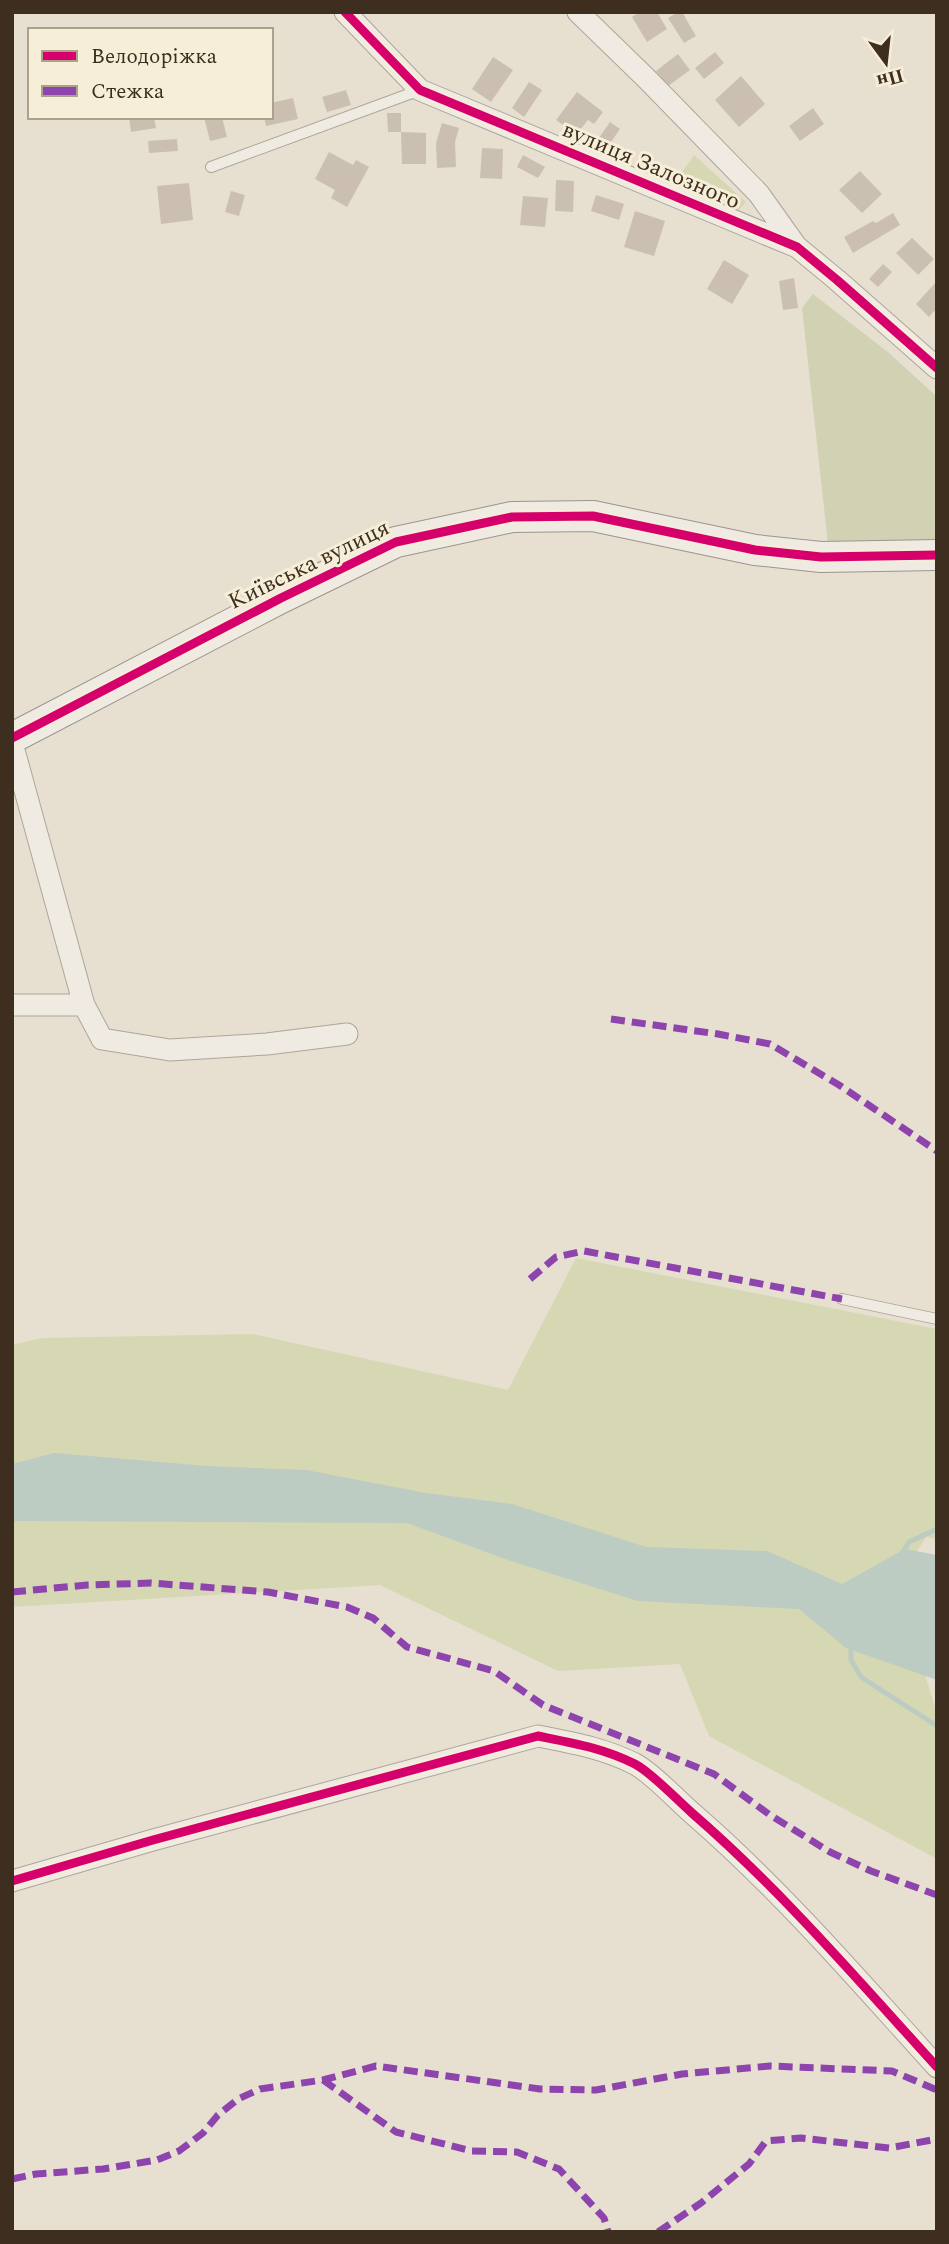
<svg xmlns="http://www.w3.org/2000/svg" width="949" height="2244" font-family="Spectral,serif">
<rect width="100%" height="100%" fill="#e7e0d1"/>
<path fill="#d6d7b3" d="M694,155L746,202L737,212L675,182Z
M576,1258L937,1329V1539L926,1537L897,1583L937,1714V1859L709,1736L680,1664L558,1671L380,1585L12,1607V1345L42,1338L253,1334L508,1390Z"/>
<path fill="#d1d1b3" d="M813,294L889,353L937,397V543L828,544L802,308Z"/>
<path fill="#bcccc2" d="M54,1453L207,1466L306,1470L426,1493L512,1504L646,1547L767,1551L842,1584L905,1549L937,1555V1680L846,1648L799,1609L638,1601L511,1561L407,1523L12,1521V1464Z"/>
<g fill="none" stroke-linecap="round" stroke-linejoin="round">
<path stroke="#bcccc2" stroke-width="5" d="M901,1555L909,1542L937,1529
M851,1645V1660L861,1677L937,1726"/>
</g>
<path fill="#cbbfb2" d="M639,12H657L667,29L647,42L632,17Z
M678,12H682L696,36L684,43L668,18Z
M715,52L724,63L704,79L695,68Z
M678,54L690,70L668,86L656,71Z
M493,57L513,70L491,102L472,89Z
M741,76L765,104L739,127L715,100Z
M529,82L542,90L524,117L512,108Z
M346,90L351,105L327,112L322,97Z
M577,92L603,112L594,124L588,120L576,135L556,120Z
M293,98L298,119L266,126L264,117H271V103Z
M813,108L824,124L800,141L789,126Z
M387,113H401V132H388Z
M129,117H154L156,128L131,132Z
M204,117H222L227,137L210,141Z
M610,122L620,129L604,152L594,145Z
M442,123L459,128L455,142L456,167L437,168L436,143Z
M401,132L426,133V164H402Z
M177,139L178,151L149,153L148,141Z
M482,148L503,149L502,179L480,178Z
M329,152L353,165L356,160L369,167L347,207L331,198L335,190L315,179Z
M523,155L545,167L538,178L517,167Z
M860,171L882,194L862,213L839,190Z
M556,180L574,181L573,212L555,211Z
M189,183L193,220L161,224L157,186Z
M231,191L245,195L239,216L225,212Z
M596,195L624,204L619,220L591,211Z
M523,196L548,198L545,227L520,225Z
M635,211L665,221L654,256L624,247Z
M893,213L900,225L853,253L844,237L873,221L876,223Z
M912,238L934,259L918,275L896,253Z
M724,260L749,275L732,304L707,289Z
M883,264L892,272L878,287L869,279Z
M794,278L798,308L783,310L779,281Z
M937,281V308L929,317L916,304Z"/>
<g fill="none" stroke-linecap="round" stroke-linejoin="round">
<defs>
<path id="lane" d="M211,167L420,90
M842,1299L937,1319"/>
<path id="street" d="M345,12L420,90L797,247L837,280L937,368
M578,12L646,78L759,194L796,246
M12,743L84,1005
M12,1005H84L102,1039L170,1050L267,1044L347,1034
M12,1881L153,1840L538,1736C573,1743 603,1748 635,1764C652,1773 676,1799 692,1813C781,1890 858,1980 937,2067"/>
<path id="secondary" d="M12,738L281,598L396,542L512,517L593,516L755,550L821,557L937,555"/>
</defs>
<use href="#lane" stroke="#ada599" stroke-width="12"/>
<use href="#street" stroke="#ada599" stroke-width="23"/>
<use href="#secondary" stroke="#9c958a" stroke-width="32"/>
<use href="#lane" stroke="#efebe3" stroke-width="10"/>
<use href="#street" stroke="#efebe3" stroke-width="21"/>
<use href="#secondary" stroke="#efebe3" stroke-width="30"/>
<path stroke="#8e44ad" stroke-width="7" stroke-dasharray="14 7" stroke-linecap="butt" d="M611,1019L718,1034L770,1044L839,1085L937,1151
M530,1279L556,1257L584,1251L842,1299
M12,1592L87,1585L151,1583L268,1592L347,1607L373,1618L407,1647L494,1671L543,1705L714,1774L770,1815L830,1852L871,1871L937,1895
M323,2080L396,2132L472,2151L517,2152L559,2169L604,2218L608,2232
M12,2179L36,2174L103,2169L157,2160L179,2151L203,2133L218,2115L238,2099L260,2089L323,2080L376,2066L540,2089L596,2090L682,2074L770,2066L892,2071L937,2090
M658,2232L701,2203L749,2164L766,2141L801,2138L889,2148L937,2139"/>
<defs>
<path id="cycleway" d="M345,12L420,90L797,247L837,280L937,368
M12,738L281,598L396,542L512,517L593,516L755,550L821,557L937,555
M12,1881L153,1840L538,1736C573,1743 603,1748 635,1764C652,1773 676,1799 692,1813C781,1890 858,1980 937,2067"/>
</defs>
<use href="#cycleway" stroke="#f7eed8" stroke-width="13"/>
<use href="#cycleway" stroke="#d6006c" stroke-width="9"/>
</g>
<g text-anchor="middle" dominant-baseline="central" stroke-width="6" stroke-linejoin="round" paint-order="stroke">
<g font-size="23" fill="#3d2e20" stroke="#f7eed8">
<text transform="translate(651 166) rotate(23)">вулиця Залозного</text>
<text transform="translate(309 565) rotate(-26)">Київська вулиця</text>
</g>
</g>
<rect width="949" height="2244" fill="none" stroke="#3d2e20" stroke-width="28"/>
<rect x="28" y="28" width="245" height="91" fill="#f7eed8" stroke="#ada18e" stroke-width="2"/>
<rect x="42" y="51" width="35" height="10" fill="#d6006c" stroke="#ada18e" stroke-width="2"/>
<text x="91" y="63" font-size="21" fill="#3d2e20">Велодоріжка</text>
<rect x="42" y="86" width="35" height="10" fill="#8e44ad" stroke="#ada18e" stroke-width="2"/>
<text x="91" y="98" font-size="21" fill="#3d2e20">Стежка</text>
<g transform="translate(886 63) rotate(165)" stroke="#f7eed8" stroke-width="5" paint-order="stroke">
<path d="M0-5L12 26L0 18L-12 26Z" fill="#3d2e20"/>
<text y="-10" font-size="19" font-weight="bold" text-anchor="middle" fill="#3d2e20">Пн</text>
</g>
</svg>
